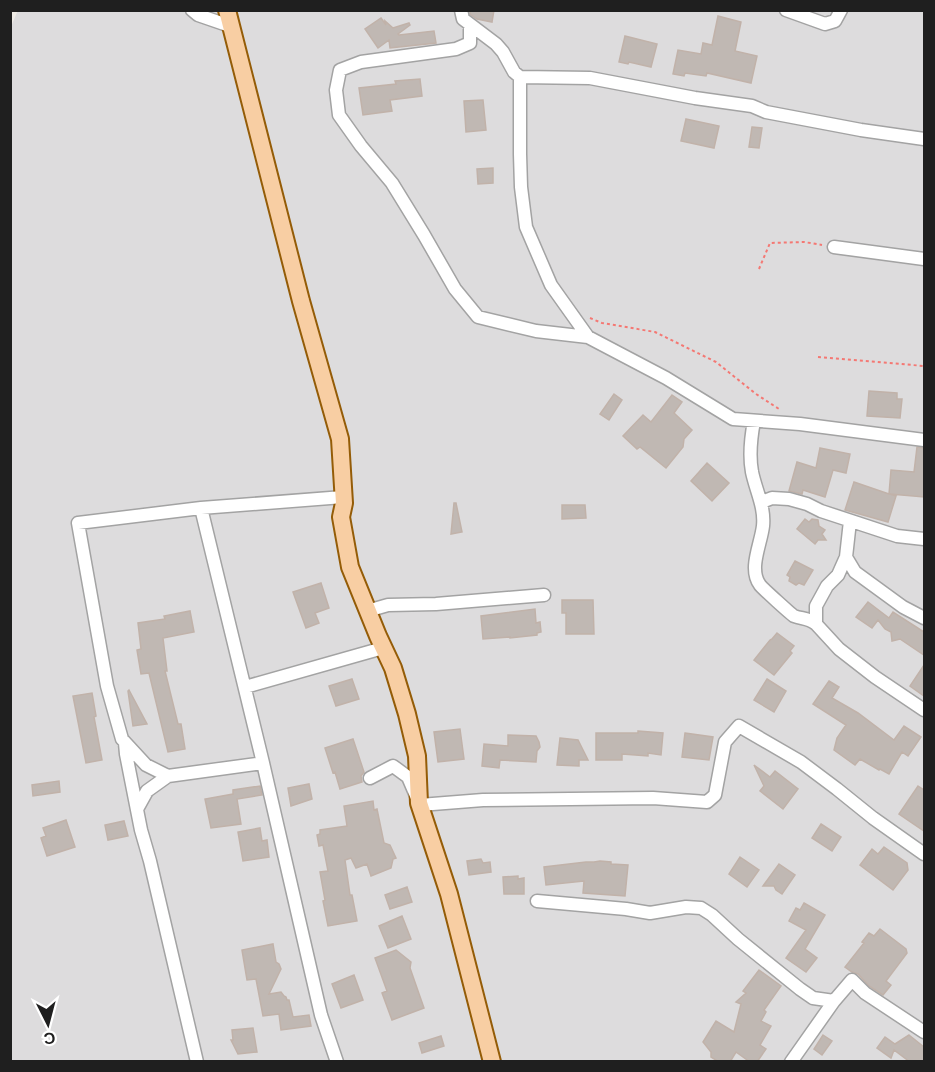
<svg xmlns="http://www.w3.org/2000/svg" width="935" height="1072" font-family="Helvetica,sans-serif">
<rect width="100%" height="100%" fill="#f0ece6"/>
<path fill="#dddcdd" d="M18,10L924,11V1061H11L10,29Z"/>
<path fill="#c0b8b3" stroke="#c1b2a9" stroke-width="1.5" d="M470,10H494L492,22L477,19L470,14Z
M718,16L741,22L735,51L757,56L751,83L707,73L706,76L685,73L684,76L673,74L678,50L701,54L703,43L712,45Z
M381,18L386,25L385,21L393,28L409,23L410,25L398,34L399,35L434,31L436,43L390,48L389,40L378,48L365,29Z
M625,36L657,44L651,67L629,62L628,64L619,62Z
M420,79L422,96L390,100L392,111L363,115L359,88L396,84L395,81Z
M483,100L486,130L466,132L464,101Z
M686,119L719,126L714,148L681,141Z
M752,127L762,128L759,148L749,147Z
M493,168V183L478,184L477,169Z
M869,391L897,393V399H902L900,418L867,416Z
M614,394L622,400L609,420L600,414Z
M672,395L682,402L674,413L692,430L684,439L683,447L666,468L640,447L637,449L623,436L643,415L651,422Z
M917,447L924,448V497L890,494L896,496L888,522L845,510L854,482L889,494L891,470L914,472Z
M820,448L850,454L846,473L833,470L825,497L803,490L802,494L789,491L797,462L816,468Z
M707,463L729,483L712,501L691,481Z
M454,503H456L462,532L451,534Z
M562,505H585L586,518L562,519Z
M805,519L809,522L812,519L818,520L819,526L825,530L822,534L826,540H818L815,544L797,529Z
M795,561L813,570L804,585L799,583L796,585L789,581L790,577L787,575Z
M321,583L329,608L315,613L319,623L306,628L293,592Z
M562,600H593L594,634H566V613H562Z
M868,602L889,618L893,612L924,632V655L900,639L892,641L891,632L885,629L878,620L872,628L856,617Z
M535,609L536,623L540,622L541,632L537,633V635L510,638V637L483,639L481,616Z
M190,611L194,632L163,638L167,671H165L178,724H181L185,749L168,752L149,673L141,674L137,650L141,649L138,623L165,619L164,616Z
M777,633L794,646L790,651L792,653L774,675L754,660L770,640L772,639Z
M924,665V696L910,686Z
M352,679L359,699L336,706L329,686Z
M767,679L786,691L774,712L754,700Z
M829,681L839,687L832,698L858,713L894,740L904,726L921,737L908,756L902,752L889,774L880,769L879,770L860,759L855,765L834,750L837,738L846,725L813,704Z
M129,690L147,724L133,726L128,691Z
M92,693L96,716L94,717L102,760L86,763L73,696Z
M460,729L464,759L438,762L434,732Z
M638,731L663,733L661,755L648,753V756L622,754V760H596V733H638Z
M685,733L713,737L709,760L682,757Z
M508,735L536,736L539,742L540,747L537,751L536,762L500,760L499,768L482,766L484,744L508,746Z
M560,738L578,740L588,760H579V766L557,765Z
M353,739L364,772L361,776L362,782L340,789L335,772L333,773L325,748Z
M754,765L770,777L775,771L798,789L783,809L760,791L764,786Z
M59,781L60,792L33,796L32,785Z
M309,784L312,799L291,806L288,788Z
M260,786L262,795L237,799L241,824L211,828L205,799L233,794V790Z
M918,786L924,790V831L899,814Z
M373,801L374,810L377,809L384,843L390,845L396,858L393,859L391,868L371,876L367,864L356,868L351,858L345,860L350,895H352L357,921L328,926L323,901L325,900L320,872L328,871L323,845L319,846L317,835L320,834V830L347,826L344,806Z
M66,820L75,847L47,856L41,838L46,836L43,828Z
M124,821L128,836L108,840L105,825Z
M821,824L841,837L832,851L812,838Z
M260,828L262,841L267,840L269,857L243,861L238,832Z
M884,847L907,863L908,870L893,890L860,865L872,849L878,854Z
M740,857L759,870L747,887L729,874Z
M481,859L483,863L490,862L491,872L469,875L467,861Z
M600,861L611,862V864L628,865L625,896L583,893L584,881L546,885L544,867L586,862H594Z
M779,864L795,875L782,894L776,890L774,886H763Z
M518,876V879L524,878V894H504L503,877Z
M407,887L412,902L390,909L385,895Z
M804,903L825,915L805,949L817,958L806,972L786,958L806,930L789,921L796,908L800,910Z
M402,916L411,939L388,948L379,926Z
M880,929L906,949L907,953L886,981L891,985L883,995L869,986L858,974L852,972L845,967L864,943L862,942L869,933L874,936Z
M273,944L276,962L279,964L281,969L269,994L281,992L284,996L286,997L287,1000H289L293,1017L309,1015L311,1026L281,1030L279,1014L263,1016L256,979L247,980L242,950Z
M396,950L411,962L410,968L424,1008L392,1020L382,993L387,991L375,958Z
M759,970L781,986L764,1010L766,1012L761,1021L771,1026L760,1045L766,1049L757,1062H750L736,1052L730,1062H719L711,1057V1052L703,1042L716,1021L734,1032L741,1004L736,1002L746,993L743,991Z
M354,975L363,1000L341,1008L332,984Z
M253,1028L257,1052L238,1054L231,1040H233L232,1030Z
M823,1035L832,1041L822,1055L814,1049Z
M909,1035L924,1047V1062H910L894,1050L891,1058L877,1048L885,1037L895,1044Z
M441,1036L444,1046L422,1053L419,1043Z"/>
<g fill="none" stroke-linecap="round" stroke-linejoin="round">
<defs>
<path id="minor" d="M192,10L198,15L230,26
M461,10L463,19L496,44L503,52L514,72L520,77L590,78L695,98L752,106L766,112L861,130L924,139
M786,10L825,24L835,21L841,10
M470,25V43L456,49L361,62L340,70L336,90L339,115L361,146L392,183L424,235L455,289L478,317L536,331L588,337L666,378L733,419L800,424L924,440
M520,77V154L521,187L526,227L551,285L588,337
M834,247L924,259
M754,421C751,437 749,456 752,472C756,491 765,507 763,526C761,544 748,569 760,585C762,588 792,615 794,616C802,619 809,618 816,624
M762,502L772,498L789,499L807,504L821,511L897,536L924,539
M201,508L263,763
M846,557L850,521
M367,611L388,605L436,604L544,595
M924,618L903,607L855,572L846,557L838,575L827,586L816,606V624L839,649L875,677L924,710
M245,687L383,648
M125,743L126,754L141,830L150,861L197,1062
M370,778L393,766L408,777L420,805L483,800L653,798L707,802L715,795L725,742L739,726L801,762L837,789L873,818L924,854
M137,809L147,791L168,776
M537,901L626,909L650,913L686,907L701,908L712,915L738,939L800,989L813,998L834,1001
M337,1062L321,1015L263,763L168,776L146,765L122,739L107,686L78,523L201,508L343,497
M791,1062L834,1001L852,980L865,993L924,1032"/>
<path id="major" d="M227,10L301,301L340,439L344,503L341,517L350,567L378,636L393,668L407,714L417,756L419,803L449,894L492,1062"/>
</defs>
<use href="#minor" stroke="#a3a3a3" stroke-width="15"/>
<use href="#major" stroke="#945c07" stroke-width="20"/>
<path stroke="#f47873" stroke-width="2" stroke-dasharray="3 3" stroke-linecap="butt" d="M759,269L770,243L804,242L822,245
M590,318L602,323L655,332L716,362L756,394L779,409
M818,357L924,366"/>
<use href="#minor" stroke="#fff" stroke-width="12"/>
<use href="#major" stroke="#f8cea3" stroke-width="16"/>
</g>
<rect width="935" height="1072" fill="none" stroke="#1f1f1f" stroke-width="24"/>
<g transform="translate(48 1024) rotate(174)" stroke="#ffffff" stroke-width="4.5" paint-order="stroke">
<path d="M0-4.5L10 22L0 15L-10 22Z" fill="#1f1f1f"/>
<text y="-9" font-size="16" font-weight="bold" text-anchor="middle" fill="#1f1f1f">С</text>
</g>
</svg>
